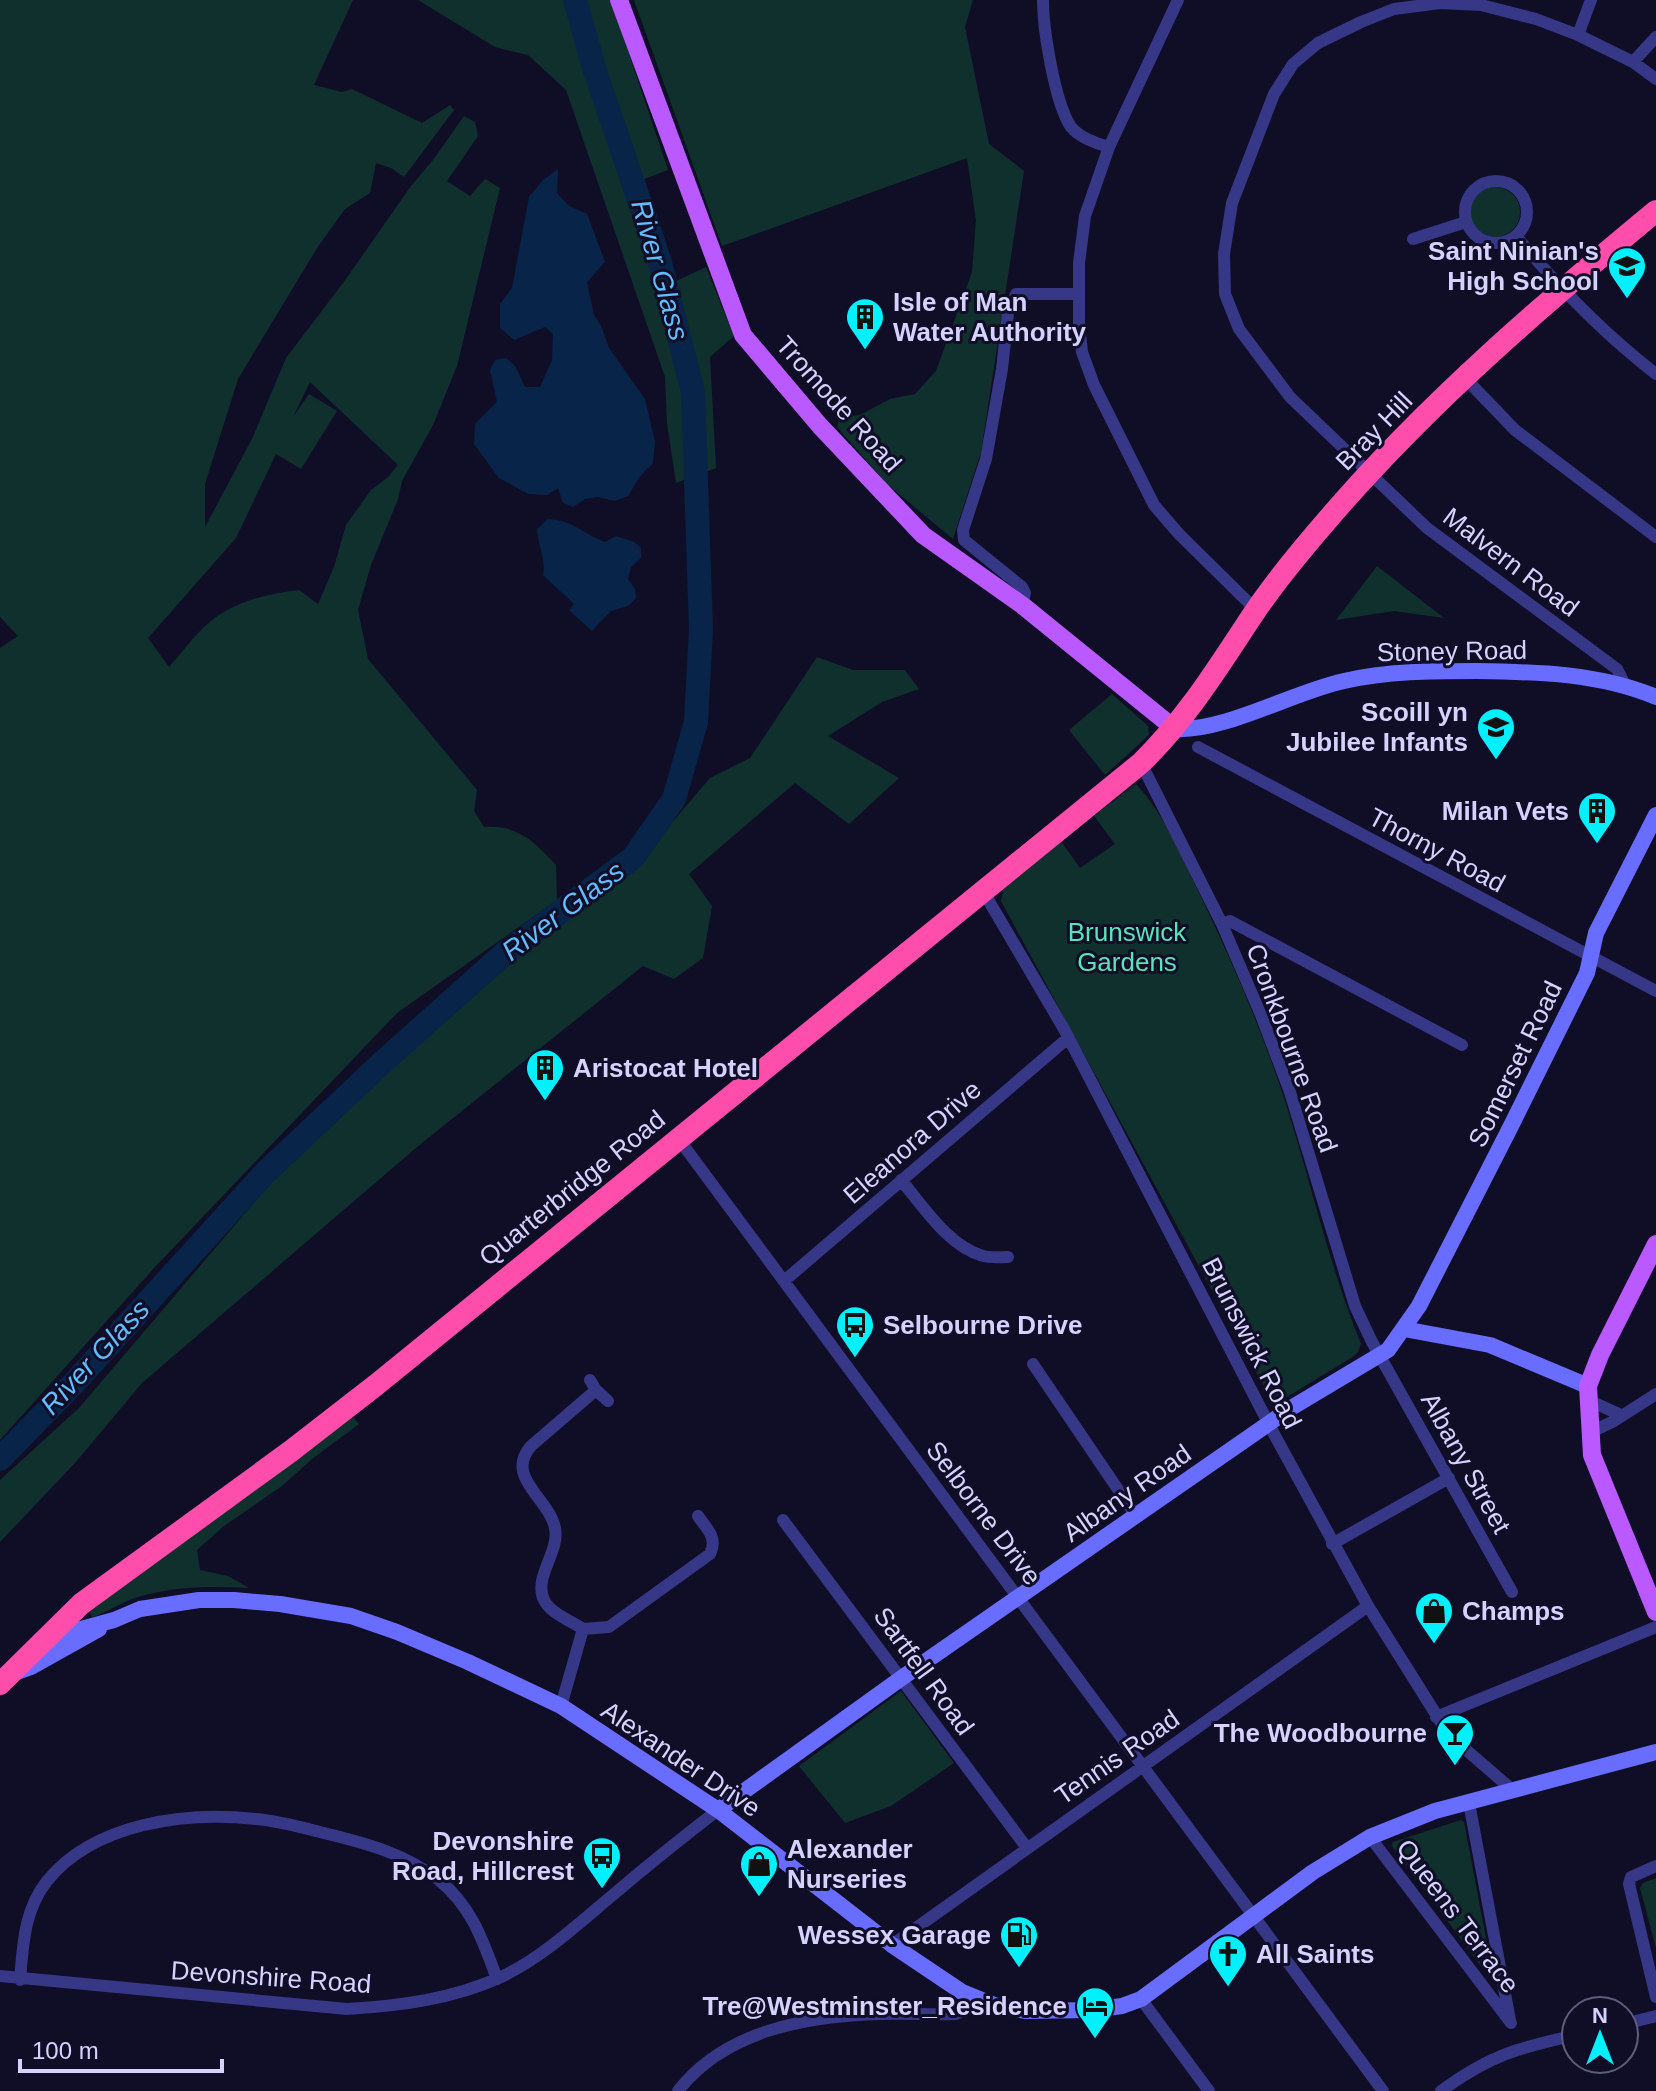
<svg xmlns="http://www.w3.org/2000/svg" width="1656" height="2091" font-family="Arial,sans-serif">
<rect width="100%" height="100%" fill="#100e26"/>
<path fill="#10302d" fill-rule="evenodd" d="M0,0H353L314,85L342,92L352,89L422,123L450,105L454,110L404,177L391,168L376,163L370,193L345,209L317,248L238,379L205,484V527L252,439L286,358L346,279L411,186L433,160L464,116L475,122L478,136L447,181L470,196L485,179L500,188L457,366L433,425L402,481L398,499L371,565L358,610L368,659L477,790L474,811L484,827C517,824 535,842 556,865L557,900L397,1013L155,1267L0,1440V648L18,636L0,617ZM310,382L398,465L388,477L371,490L346,525L334,567L318,604L299,590C264,594 228,603 202,629C190,641 180,655 169,667L148,638L236,538L276,454L301,469L337,411L309,394L293,417Z
M418,0H611L668,170L639,181L674,282L706,267L734,336L710,357L716,468L676,483L667,423L665,377L566,90L528,55L495,47Z
M634,0H973L965,27L989,144L1024,171L981,452L953,539L887,484L837,427L840,417L860,415L890,399L915,394L936,371L972,272L976,220L967,158L722,246Z
M1470 212a25 25 0 1 1 50 0a25 25 0 1 1-50 0Z
M1377,566L1444,618L1394,611L1336,620Z
M817,657L853,670H905L919,689L882,702L828,736L899,778L849,824L795,783L689,874L712,906L703,958L674,979L643,966L417,1147L142,1383L75,1463L0,1542V1480L79,1408L269,1185L374,1085L508,966L636,865L710,778L750,758Z
M1112,694L1148,726L1149,735L1105,775L1069,730Z
M1136,784C1165,815 1183,860 1202,899C1232,962 1261,1028 1283,1095C1310,1178 1328,1263 1361,1344L1358,1352L1351,1358L1277,1403H1273L1001,901L1005,883L1060,840L1080,868L1115,844L1094,816Z
M350,1413L359,1424L312,1459L282,1486L224,1526L197,1550L200,1570L228,1576L249,1588C211,1586 175,1586 138,1597C122,1602 108,1612 92,1617L89,1611Z
M901,1691L954,1763L891,1806L845,1823L799,1766Z
M1461,1820L1464,1822L1491,1965L1483,1969L1392,1846L1393,1842Z
M1656,1878V1948L1640,1888L1643,1883Z"/>
<path fill="#092449" d="M558,169L557,193L569,206L587,214L605,262L587,282L594,315L601,326L609,348L645,399L655,442L653,463L640,476L628,496L615,501L598,497L585,499L573,507L563,503L558,488L547,495L528,494L499,478L474,444L475,424L497,402L490,370L495,360L506,358L515,366L525,387H540L552,360L553,334L545,327L514,340L500,328V304L512,288L529,197L543,180Z
M548,519C576,521 581,533 605,542L616,536L634,542L641,548V558L631,567L628,579L635,589L636,598L628,606L611,611L592,631L569,610L574,604L543,575C546,557 538,547 537,529Z"/>
<g fill="none" stroke-linecap="round" stroke-linejoin="round">
<path stroke="#092449" stroke-width="24" d="M0,1459L74,1383L266,1172L383,1062L505,953L633,858L674,799L696,722L701,629L693,392L659,259L595,71L575,0"/>
<path stroke="#363787" stroke-width="12" d="M1043,0C1043,29 1055,104 1071,127C1079,137 1097,144 1109,147
M1178,0L1109,147L1085,216L1079,263V325L1082,352L1094,385L1154,505L1179,534L1256,610
M1578,35L1591,0
M1633,62L1656,37
M1465 212a31 31 0 1 1 62 0a31 31 0 1 1-62 0Z
M1516,236C1559,288 1603,333 1656,374
M1413,239L1466,222
M1464,377L1515,430L1656,537
M1022,605L1025,593L1022,587L964,540L963,530L986,459L1002,369L1008,313L1016,294H1078
M1625,685L1617,669L1427,528L1290,397L1239,329L1225,294L1224,254L1232,203L1274,94L1293,64L1318,43L1361,22L1394,9L1440,3L1481,5L1536,19L1578,35L1633,62L1656,79
M1198,747L1656,991
M1141,763L1222,924L1261,1015L1290,1092L1355,1306L1372,1342L1512,1592
M983,891L1064,1029L1274,1434L1368,1606L1449,1735L1509,1787L1510,1793
M1222,924L1230,921L1462,1045
M678,1138L1383,2091
M901,1180C923,1206 948,1246 983,1256C991,1258 999,1257 1008,1257
M784,1281L1068,1038
M1033,1364L1136,1516
M590,1380L596,1390L608,1401
M1588,1400L1621,1415
M1589,1433L1614,1421L1656,1394
M783,1520L1027,1848
M1332,1544L1449,1478
M583,1629L609,1627L710,1554C718,1538 707,1529 698,1516
M561,1706L583,1629C571,1621 550,1613 544,1600C533,1577 560,1552 555,1528C549,1498 504,1477 531,1446L596,1390
M1436,1717L1656,1627
M1469,1803L1510,2020
M1370,1837L1511,2023
M1656,1866L1631,1877L1629,1884L1656,1997
M892,1945L1368,1606
M0,1976L347,2009C399,2006 453,1999 501,1977C543,1957 578,1924 614,1894C648,1865 683,1837 718,1810
M20,1980C23,1945 24,1910 47,1881C94,1823 186,1811 256,1819C280,1821 304,1828 328,1834C369,1844 405,1854 439,1880C472,1907 483,1941 497,1979
M1141,1999L1209,2091
M1624,2024L1656,2016
M678,2091C725,2030 808,2016 881,2014C906,2013 931,2015 956,2014L966,2010L973,1997
M1441,2091C1490,2055 1518,2048 1576,2035"/>
<path stroke="#696dff" stroke-width="16" d="M1175,729C1224,732 1293,692 1344,681C1387,671 1432,671 1477,671C1538,672 1599,673 1656,697
M1404,1329L1490,1345L1588,1386
M52,1637L114,1620L140,1609L199,1600H234L280,1604L351,1616L397,1632L468,1662L561,1706L718,1810L892,1945L962,1992L994,2005L1025,2011L1092,2010L1122,2006L1141,1999L1313,1872L1370,1837L1435,1811L1656,1752
M17,1672L31,1667L99,1629
M718,1810L903,1677L1291,1408L1388,1350L1419,1306L1511,1126L1587,973L1596,933L1656,815"/>
<path stroke="#b959ff" stroke-width="18" d="M619,0L743,335L820,426L923,535L1022,605L1175,729
M1656,1244L1600,1355L1588,1386L1592,1455L1656,1612"/>
<path stroke="#ff4dab" stroke-width="22" d="M0,1684L81,1604L291,1451L376,1385L1141,763C1188,717 1218,667 1254,613C1276,580 1303,548 1329,518C1427,404 1541,306 1656,211"/>
</g>
<defs>
<symbol id="school-pin" viewBox="-11 -11 22 30"><path d="M0 17L-7.5 6A9.5 9.5 0 1 1 7.5 6Z" fill="#00f1fd" stroke="#100e26"/><path d="M0-5L7-2L0 1L-7-2ZM-4 1L0 2.5L4 1V4Q0 6-4 4Z" fill="#111"/></symbol>
<symbol id="building-pin" viewBox="-11 -11 22 30"><path d="M0 17L-7.5 6A9.5 9.5 0 1 1 7.5 6Z" fill="#00f1fd" stroke="#100e26"/><path d="M-4-6H4V6H1V3H-1V6H-4ZM-2.5-4.3h1.7v1.8h-1.7ZM.8-4.3h1.7v1.8H.8ZM-2.5-1h1.7V.8h-1.7ZM.8-1h1.7V.8H.8Z" fill="#111"/></symbol>
<symbol id="bus-pin" viewBox="-11 -11 22 30"><path d="M0 17L-7.5 6A9.5 9.5 0 1 1 7.5 6Z" fill="#00f1fd" stroke="#100e26"/><path d="M-5-6H5V4H4V6H2V4H-2V6H-4V4H-5ZM-3.5-4V0h7V-4ZM-3.5 1.2v1.5H-2V1.2ZM2 1.2v1.5H3.5V1.2Z" fill="#111"/></symbol>
<symbol id="shop-pin" viewBox="-11 -11 22 30"><path d="M0 17L-7.5 6A9.5 9.5 0 1 1 7.5 6Z" fill="#00f1fd" stroke="#100e26"/><path d="M-5-2.5h2.3a2.7 3.5 0 0 1 5.4 0H5L5.5 6h-11ZM-1.5-2.5h3a1.5 2.3 0 0 0-3 0Z" fill="#111"/></symbol>
<symbol id="bar-pin" viewBox="-11 -11 22 30"><path d="M0 17L-7.5 6A9.5 9.5 0 1 1 7.5 6Z" fill="#00f1fd" stroke="#100e26"/><path d="M-6-5H6L.8 .8V4.5H3.5V6h-7V4.5H-.8V.8Z" fill="#111"/></symbol>
<symbol id="fuel-pin" viewBox="-11 -11 22 30"><path d="M0 17L-7.5 6A9.5 9.5 0 1 1 7.5 6Z" fill="#00f1fd" stroke="#100e26"/><path d="M-5.5-6h7V0h2V4h1.3V-2.5L3-4.5l.8-.8L6-3V5H2.5V1h-1V6h-7ZM-4.2-4.7v3.2H.2V-4.7Z" fill="#111"/></symbol>
<symbol id="church-pin" viewBox="-11 -11 22 30"><path d="M0 17L-7.5 6A9.5 9.5 0 1 1 7.5 6Z" fill="#00f1fd" stroke="#100e26"/><path d="M-1.2-6h2.4v3.5h3.3v2.4h-3.3V6h-2.4V-.1h-3.3v-2.4h3.3Z" fill="#111"/></symbol>
<symbol id="hotel-pin" viewBox="-11 -11 22 30"><path d="M0 17L-7.5 6A9.5 9.5 0 1 1 7.5 6Z" fill="#00f1fd" stroke="#100e26"/><path d="M-6-4.5h1.5V1H6V5H4.5V3h-9V5H-6ZM-4 0a1.8 1.8 0 1 1 3.6 0ZM.5 0V-2.5h3Q6-2.5 6 0Z" fill="#111"/></symbol>
</defs>
<g fill-rule="evenodd">
<use href="#school-pin" x="1605" y="244" width="44" height="60"/>
<use href="#building-pin" x="843" y="295" width="44" height="60"/>
<use href="#school-pin" x="1474" y="705" width="44" height="60"/>
<use href="#building-pin" x="1575" y="789" width="44" height="60"/>
<use href="#building-pin" x="523" y="1046" width="44" height="60"/>
<use href="#bus-pin" x="833" y="1303" width="44" height="60"/>
<use href="#shop-pin" x="1412" y="1589" width="44" height="60"/>
<use href="#bar-pin" x="1433" y="1711" width="44" height="60"/>
<use href="#bus-pin" x="580" y="1834" width="44" height="60"/>
<use href="#shop-pin" x="737" y="1842" width="44" height="60"/>
<use href="#fuel-pin" x="997" y="1913" width="44" height="60"/>
<use href="#church-pin" x="1206" y="1932" width="44" height="60"/>
<use href="#hotel-pin" x="1073" y="1984" width="44" height="60"/>
</g>
<g text-anchor="middle" dominant-baseline="central" stroke-width="6" stroke-linejoin="round" paint-order="stroke">
<g font-size="26" font-weight="bold" fill="#d5d2ff" stroke="#100e26" text-anchor="end">
<text x="1599" y="251">Saint Ninian's<tspan x="1599" dy="30">High School</tspan></text>
<text x="893" y="302" text-anchor="start">Isle of Man<tspan x="893" dy="30">Water Authority</tspan></text>
<text x="1468" y="712">Scoill yn<tspan x="1468" dy="30">Jubilee Infants</tspan></text>
<text x="1569" y="811">Milan Vets</text>
<text x="573" y="1068" text-anchor="start">Aristocat Hotel</text>
<text x="883" y="1325" text-anchor="start">Selbourne Drive</text>
<text x="1462" y="1611" text-anchor="start">Champs</text>
<text x="1427" y="1733">The Woodbourne</text>
<text x="574" y="1841">Devonshire<tspan x="574" dy="30">Road, Hillcrest</tspan></text>
<text x="787" y="1849" text-anchor="start">Alexander<tspan x="787" dy="30">Nurseries</tspan></text>
<text x="991" y="1935">Wessex Garage</text>
<text x="1256" y="1954" text-anchor="start">All Saints</text>
<text x="1067" y="2006">Tre@Westminster_Residence</text>
</g>
<g font-size="26" fill="#d5d2ff" stroke="#100e26">
<text transform="translate(839 404) rotate(48)">Tromode Road</text>
<text transform="translate(1374 431) rotate(-46)">Bray Hill</text>
<text transform="translate(1511 562) rotate(37)">Malvern Road</text>
<text transform="translate(1452 651) rotate(-1)">Stoney Road</text>
<text transform="translate(1437 850) rotate(28)">Thorny Road</text>
<text transform="translate(1292 1048) rotate(70)">Cronkbourne Road</text>
<text transform="translate(1515 1064) rotate(-64)">Somerset Road</text>
<text transform="translate(912 1142) rotate(-41)">Eleanora Drive</text>
<text transform="translate(572 1188) rotate(-39)">Quarterbridge Road</text>
<text transform="translate(1252 1343) rotate(63)">Brunswick Road</text>
<text transform="translate(1466 1463) rotate(61)">Albany Street</text>
<text transform="translate(1127 1493) rotate(-35)">Albany Road</text>
<text transform="translate(984 1513) rotate(53)">Selborne Drive</text>
<text transform="translate(924 1671) rotate(54)">Sartfell Road</text>
<text transform="translate(1117 1757) rotate(-35)">Tennis Road</text>
<text transform="translate(681 1759) rotate(34)">Alexander Drive</text>
<text transform="translate(1458 1916) rotate(53)">Queens Terrace</text>
<text transform="translate(271 1977) rotate(4)">Devonshire Road</text>
</g>
<g font-size="26" fill="#58e5bb" stroke="#100e26">
<text x="1127" y="932">Brunswick<tspan x="1127" dy="30">Gardens</tspan></text>
</g>
<g font-size="28" font-style="italic" fill="#60bdff" stroke="#100e26">
<text transform="translate(660 270) rotate(74)">River Glass</text>
<text transform="translate(563 911) rotate(-37)">River Glass</text>
<text transform="translate(95 1357) rotate(-47)">River Glass</text>
</g>
</g>
<g transform="translate(1600 2035)"><circle r="38" fill="#100e26" stroke="#5f5c7d" stroke-width="2"/>
<path d="M0-6L14 30L0 20L-14 30Z" fill="#00f1fd"/>
<text y="-12" font-size="22" font-weight="bold" text-anchor="middle" fill="#d5d2ff">N</text>
</g>
<path d="M20 2059v12h202v-12" fill="none" stroke="#d5d2ff" stroke-width="4"/>
<text x="32" y="2059" font-size="24" fill="#d5d2ff" stroke="#100e26" stroke-width="6" paint-order="stroke">100 m</text>
</svg>
